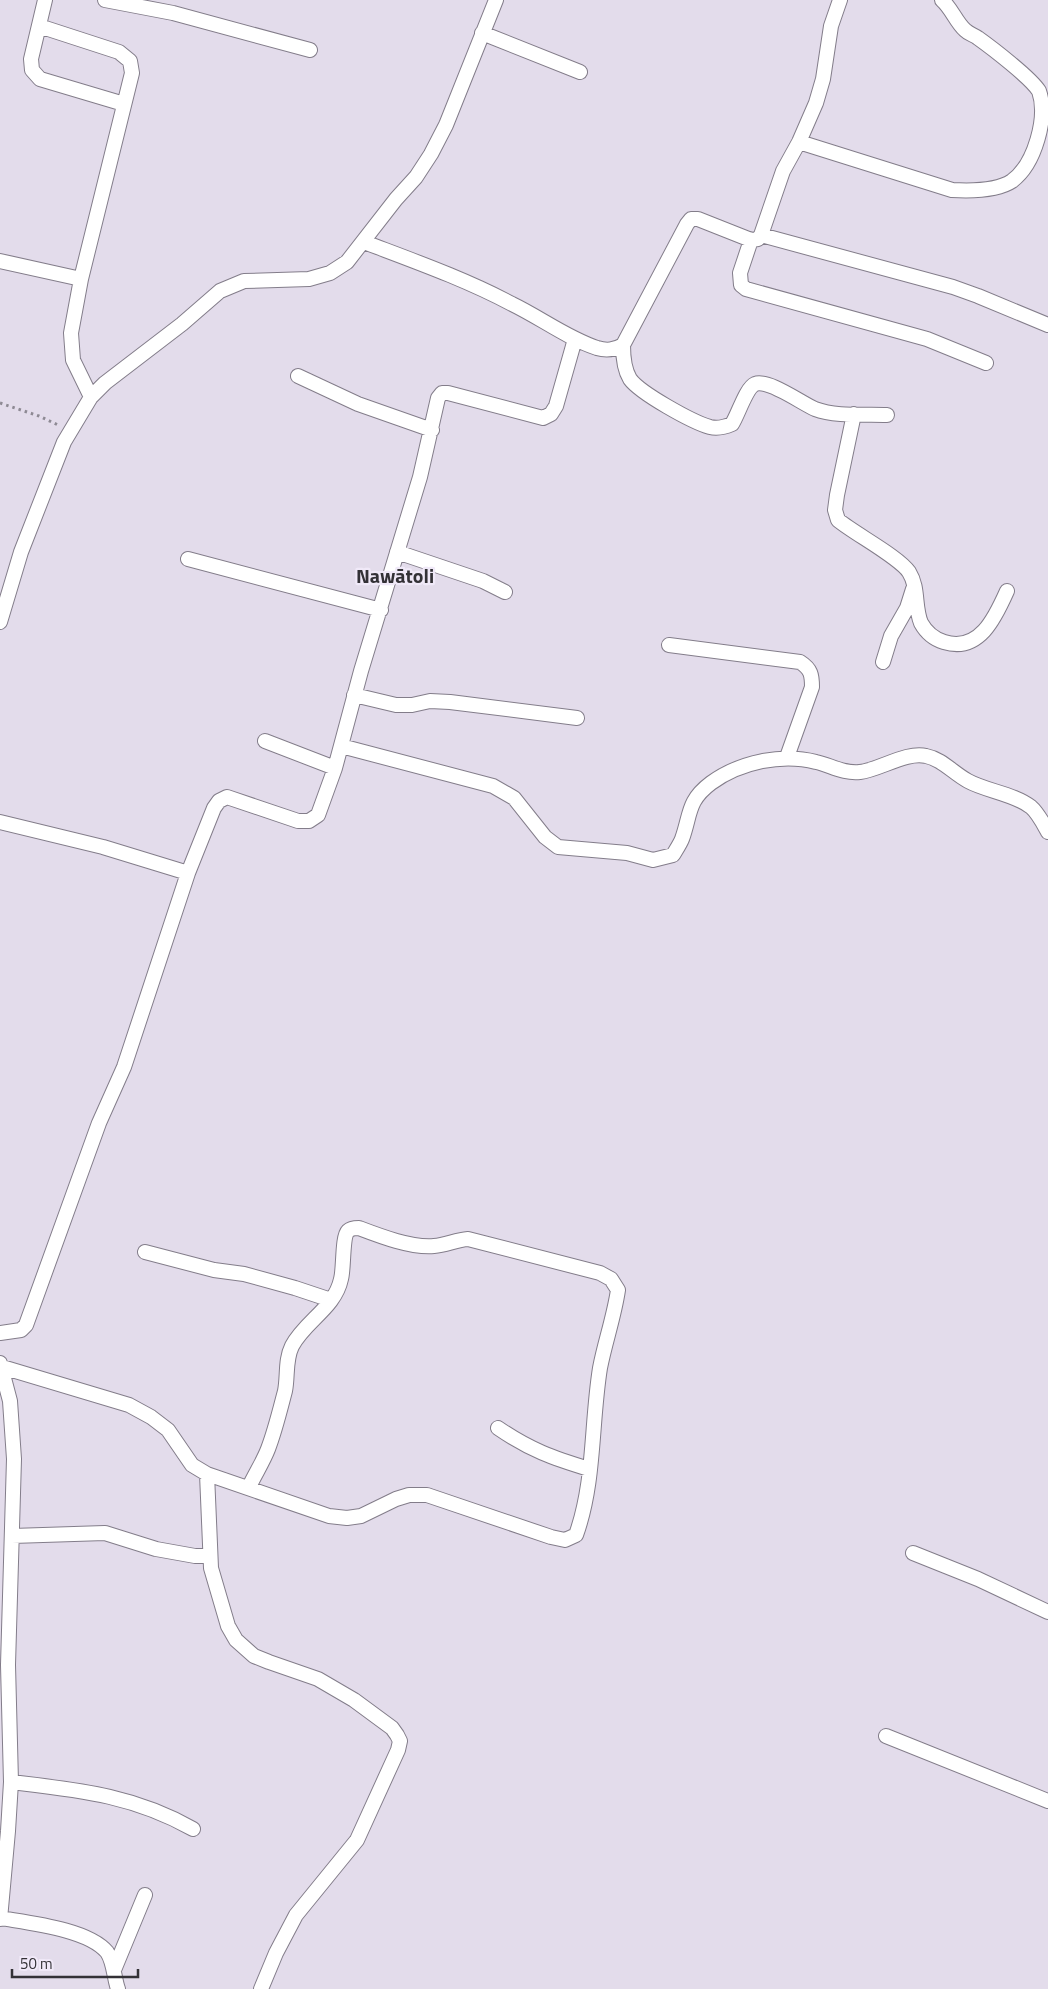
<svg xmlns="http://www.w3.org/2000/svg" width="1048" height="1989" font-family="'Titillium Web',sans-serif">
<rect width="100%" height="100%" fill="#e3dceb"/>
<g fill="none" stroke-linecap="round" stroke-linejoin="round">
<defs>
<path id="street" d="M45,0L31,59L32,70L40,79L124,104
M105,0L173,13L310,50
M39,26L119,52L130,61L132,73L81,279L71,333L73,360L91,397
M482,33L580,72
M799,142L952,190C970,191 997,191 1012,181C1035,164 1048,117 1039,91C1031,78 992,48 978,38C974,35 969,34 965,30C956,22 952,9 942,0
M761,235L953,287L978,296L1048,325
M751,240L740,273L741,285L746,289L927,339L986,363
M364,242C414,261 465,279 512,304C541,318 567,338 597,348C607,351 614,350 623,345L687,224L691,219H698L751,240L758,239L761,235L783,171L799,142L816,103L823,79L831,26L840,0
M0,261L81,279
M623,345C623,356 624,369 630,379C640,393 692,422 710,427C718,429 725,427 732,424C738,415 746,388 755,384C769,379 801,403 815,409C836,417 865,414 887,415
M298,376L358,404L432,430
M854,414L837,495L835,510L838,520C855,534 899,557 909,572C919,588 914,606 921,623C926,632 934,639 944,642C979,653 995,618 1007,591
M397,552L483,581L505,592
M188,559L381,610
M0,622L21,552L64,442L91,397L105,383L182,324L220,291L244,281L309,279L330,273L347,262L396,199L416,177L431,154L446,125L496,0
M669,645L800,662C811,669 812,675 812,687L787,757
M883,662L891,636L907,608L913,589
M354,695L396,705H412L430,701L450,702L577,718
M265,741L335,768
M341,746L493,786L514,798L545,837L558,847L627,853L653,860L673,855C676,850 680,844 682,839C691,814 687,801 711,783C740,762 782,753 816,762C830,765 844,774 860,772C879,770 907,751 926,756C942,759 953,773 968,781C986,791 1015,794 1031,807C1038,813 1043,823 1048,832
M0,822L103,847L188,873
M145,1252L214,1270L244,1274L295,1288L331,1300
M0,1333L21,1330L26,1325L99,1123L124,1067L188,873L214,808L219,801L227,797L298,821H309L318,815L335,768L361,671L420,477L438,398L442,393H448L543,418L551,414L556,406L575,339
M0,1363L10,1401L14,1459L8,1665L11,1782L8,1831L0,1919
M2,1367L129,1405L151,1417L168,1430L192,1465L207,1474L329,1516L347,1518L361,1516L396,1499L409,1495H427L551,1537L565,1540L576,1535C595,1482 591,1424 600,1368C605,1342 614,1317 618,1290L611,1279L600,1273L468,1239C456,1240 446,1245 434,1246C411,1248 380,1236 359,1228C355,1228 351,1228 348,1231C342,1237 344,1269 341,1279C335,1308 305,1321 292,1346C285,1360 288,1376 285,1391C280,1410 275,1431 268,1449C263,1462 255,1474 249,1487
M498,1428C530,1450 553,1458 589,1469
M207,1474L211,1568L228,1626L236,1640L254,1656L269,1662L318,1679L354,1700L392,1728L397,1735L400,1741L398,1750L357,1840L296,1915L276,1953L261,1989
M12,1536L105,1533L156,1549L195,1556H210
M913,1553L978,1579L1048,1612
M886,1736L1048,1801
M11,1782C78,1790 133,1795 193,1829
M0,1918C29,1923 88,1929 107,1952C114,1962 114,1978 118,1989
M114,1970L145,1895"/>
</defs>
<use href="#street" stroke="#837d8a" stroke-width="16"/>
<path stroke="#8e8a94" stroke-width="3" stroke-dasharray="2.5 4" stroke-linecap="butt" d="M0,403L39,416L58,425"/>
<use href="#street" stroke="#fff" stroke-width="14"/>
</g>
<g text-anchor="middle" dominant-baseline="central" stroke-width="4.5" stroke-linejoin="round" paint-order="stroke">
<g font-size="20" font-weight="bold" fill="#333136" stroke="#f0e9f8">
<text x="395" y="575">Nawātoli</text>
</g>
</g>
<path d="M12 1969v8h126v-8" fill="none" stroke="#333136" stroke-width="2.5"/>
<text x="20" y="1969" font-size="15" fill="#333136" stroke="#f0e9f8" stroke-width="4" paint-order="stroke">50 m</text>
</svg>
